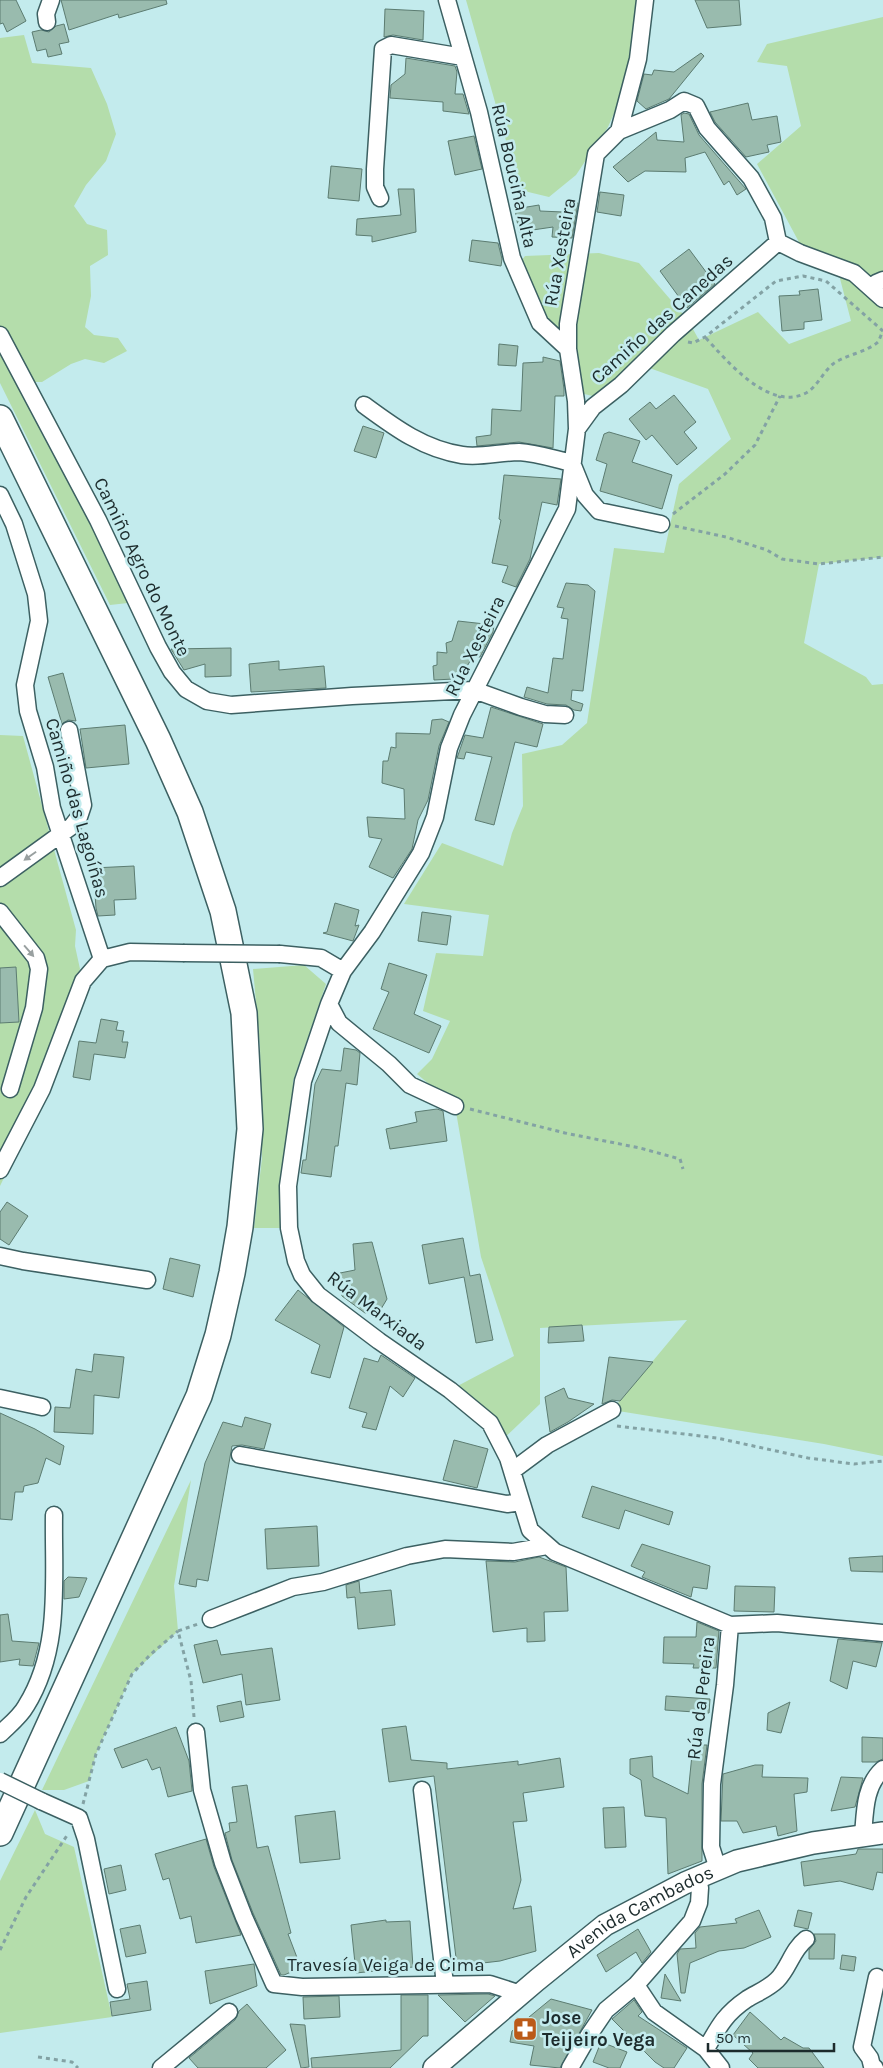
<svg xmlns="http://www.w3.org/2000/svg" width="883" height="2068" font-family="Karla,sans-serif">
<rect width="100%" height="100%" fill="#c3ebed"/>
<path fill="#b4ddab" d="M466,0H645L638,59L608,127L576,175L549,197L520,190Z
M883,17V557L819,564L804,643L866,677L872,685L883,684V1456L824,1444L612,1410L687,1320L540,1328V1404L500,1442L450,1390L514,1356L481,1257L455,1106L417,1074L432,1059L450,1021L423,1011L436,953L483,956L489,915L404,904L442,843L503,866L512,833L523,806L522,754L562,745L587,723L614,548L664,553L679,484L731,439L708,389L641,365L597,397L580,393L579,377L540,323L516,268L525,256L599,253L639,263L688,320L699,340L758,312L789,344L851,321L837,267L800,244L757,164L801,126L787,66L757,62L767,44Z
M24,35L32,63L91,68L107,104L116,134L106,161L86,185L74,206L87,224L107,230L108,255L90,266L91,296L85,327L94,335L118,338L127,351L104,363L85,359L71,364L42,382H26L137,602L110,605L0,383V38Z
M0,735L23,736L76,930L75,946L80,969L31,1122L0,1186Z
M304,965L326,984L293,1081L289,1228H254L262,1158L260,1046L253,969Z
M191,1480L174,1586L178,1631L132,1674L96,1754L89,1781L64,1790H42Z
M35,1810L45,1834L74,1847L112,2017L0,2033V1881Z"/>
<path fill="#99bbae" stroke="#5c7c71" d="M0,0H16L26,21L7,32L3,23L0,24Z
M61,0H166L167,4L119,18L118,14L69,30Z
M695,0H739L741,25L707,28Z
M385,9L424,11L423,40L393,35L384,37Z
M64,24L69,42L59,44L62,54L48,57L46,49L37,51L32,32L41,30L49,32L56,26Z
M701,53L704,56L669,99L646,109L637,101L644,74L652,75L654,70L674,72Z
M406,58L455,66L457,72L455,94H463L469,114L443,111V102L390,98L391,85L405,74Z
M748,103L752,120L777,116L781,142L767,145L769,152L746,157L715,122L710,112Z
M684,113L689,114L699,135L746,189L737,195L729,181L724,185L705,152L685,158L686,172L645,171L628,182L613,167L656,132L657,140L684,142L681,115Z
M474,136L482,169L455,175L448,141Z
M331,166L362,169L359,201L328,198Z
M398,189H414L416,232L372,242V236L356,235L357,219L401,215Z
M600,192L624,195L621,216L597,212Z
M564,202L578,203L572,238L552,237L553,227L519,232L515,209L539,205L540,211L563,212Z
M472,240L498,243L502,259L501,266L469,261Z
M689,249L715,284L687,308L660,271Z
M818,289L822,320L804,322V329L782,331L779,296L800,295L799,291Z
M499,344L518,346L516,366L498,365Z
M543,357L560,361L564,389V396H555L553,448L519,442L477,446L476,437L491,435L492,409L521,411L523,363L543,362Z
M674,395L696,422L684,432L697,448L677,465L652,435L646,440L629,419L650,402L656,409Z
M363,426L384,433L376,458L354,451Z
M609,432L640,441L632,462L672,475L662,509L600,491L607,464L596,460L604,434Z
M504,475L561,479L557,505L542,502L530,559L516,587L502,582L508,566L492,563L501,520L499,519Z
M566,583L588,585L595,591L583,691L572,690L571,700L583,704L581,711L574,710L566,705L547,704L524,697L527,687L548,693L553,658L563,659L568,619L561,618L564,608L557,607Z
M458,621L494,625L493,632L480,657L473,656L462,675H454V679L434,680L433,666L437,665V652L447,653L446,643L452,641Z
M231,648V676L205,677V664L184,670L171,649Z
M279,661V670L324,666L326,688L251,692L249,664Z
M63,673L76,721L68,720L62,724L48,677Z
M491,707L543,724L537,747L515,742L494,825L475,820L492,757L466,752L464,759L457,758L465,735L483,738Z
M442,719L449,722L439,746L428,800L418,820L412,849L393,878L369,867L382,839L369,837L367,817L405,819L404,789L382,783L383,761H388L391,747L396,748V733L430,734L432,720Z
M125,725L129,764L86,768L80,729Z
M134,866L136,899L114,900L115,915L98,916L96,908L93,868Z
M335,903L359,910L355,926L359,925L353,941L323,933L327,932Z
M422,912L451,916L447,945L418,941Z
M389,963L427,975L414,1014L441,1026L429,1053L373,1029L389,992L381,989Z
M16,967L19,1022L0,1023V968Z
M101,1019L118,1022L116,1030L124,1031L122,1042H128L125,1058L94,1054L90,1080L73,1077L79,1041L96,1043Z
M344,1048L356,1050L360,1053L357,1085L346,1083L338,1146H335L331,1177L301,1173L303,1160H306L315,1084L322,1069L341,1071Z
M437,1109L443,1111L447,1141L390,1149L386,1129L417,1122L415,1112Z
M7,1202L28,1216L9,1245L0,1239V1212Z
M463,1238L470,1276L480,1274L493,1340L476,1343L464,1277L429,1284L422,1245Z
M372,1242L387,1299L381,1309L365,1313L342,1296L340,1273L355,1270L353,1244Z
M170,1258L200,1265L193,1297L163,1289Z
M298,1290L344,1327L330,1378L311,1373L320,1345L275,1320Z
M582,1325L584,1341L548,1343L549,1327Z
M94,1354L124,1357L119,1398L94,1395L93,1434L54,1432L55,1407L70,1408L76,1369L92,1372Z
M381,1355L415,1378L403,1397L390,1386L376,1430L362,1427L367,1413L349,1408L364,1358L378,1362Z
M609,1357L653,1362L620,1401L612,1400L602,1404Z
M564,1388L568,1398L594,1404L568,1422L550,1432L545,1397Z
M0,1413L35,1429L64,1446L60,1465L46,1458L38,1483L24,1486L23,1492H15L12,1520L0,1519Z
M245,1417L271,1424L264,1449L242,1445L232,1446L208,1581L197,1579L196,1587L179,1584L205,1463L223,1422L242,1427Z
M454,1440L488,1449L477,1488L443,1480Z
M592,1486L673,1512L669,1525L625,1510L619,1529L582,1517Z
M317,1526L319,1566L267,1569L265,1529Z
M642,1544L710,1566L707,1589L693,1587L691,1597L642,1577L645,1572L631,1566Z
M883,1556V1572L851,1571L849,1558Z
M539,1557L566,1567L568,1611L544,1612L545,1641L527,1642V1628L493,1632L486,1561L515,1562Z
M68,1577L87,1578L79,1597L64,1599V1581Z
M359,1581L360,1593L391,1590L395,1625L358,1629L355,1597L347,1598L346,1585Z
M735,1586L775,1587L774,1612L734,1611Z
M8,1614L12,1641L39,1643L33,1666L19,1665L20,1659L0,1662V1615Z
M697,1622L719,1631L716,1668H693L694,1664L663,1663L664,1637H696Z
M838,1639L882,1643L876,1667L853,1661L847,1689L830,1681Z
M217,1640L221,1655L272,1648L280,1700L246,1705L242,1674L203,1683L194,1645Z
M666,1696L710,1699L709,1713L665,1710Z
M241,1701L244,1717L220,1722L217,1706Z
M790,1702L781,1733L767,1730L768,1713Z
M406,1726L411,1760L447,1763V1769L518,1761V1765L560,1758L564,1787L523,1793L527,1821L513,1822L521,1880L513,1909L531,1906L536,1951L500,1961L457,1966L434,1776L389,1782L382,1729Z
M176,1727L189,1761L192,1791L168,1797L160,1767L152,1770L147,1759L122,1768L114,1749Z
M862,1737L883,1738V1759L876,1762H862Z
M693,1745H707L702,1784V1861L668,1874L666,1818L645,1816L641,1780L630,1774V1759L652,1756L653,1777L688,1794Z
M755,1765H763L762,1777L808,1778L807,1792L794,1794L797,1831L778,1836L776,1826L743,1833L737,1821H721L723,1774Z
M841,1777L863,1778L855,1807L831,1811Z
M247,1785L257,1848L268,1846L291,1933L288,1934L301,1968L284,1975H281L253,1913L232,1860L225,1833L230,1831L229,1823L237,1822L232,1787Z
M624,1807L626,1847L605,1848L603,1808Z
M335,1811L340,1859L300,1863L295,1816Z
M206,1839L214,1867L241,1935L196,1943L191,1916L180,1919L169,1878L163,1880L155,1854Z
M858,1849H883V1873L877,1872L873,1890L840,1881L804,1886L801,1862L856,1854Z
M121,1865L126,1890L109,1894L104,1869Z
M759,1910L771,1937L744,1948L719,1951L690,1963L685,1993H681L677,1954L680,1949L696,1948L695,1933L700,1927L737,1923L735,1919Z
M798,1910L812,1913L808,1929L794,1926Z
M386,1920V1922L410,1921L413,1967L356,1973L351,1925Z
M140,1925L146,1953L126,1957L120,1929Z
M638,1929L651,1952L642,1963L636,1952L606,1972L597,1955Z
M814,1934H835L834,1959H809V1950L816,1941Z
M842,1955L856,1957L854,1971L840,1969Z
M254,1964L257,1986L210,2004L205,1971Z
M665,1974L681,2001L661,1998Z
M147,1981L151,2010L112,2016L110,2002L130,1999L127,1984Z
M488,1994L495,1996L465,2022L438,1995Z
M401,1995H428V2036H423L390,2068H312L311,2058L401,2050Z
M339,1996L340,2017L304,2019L303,1997Z
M551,1999L592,2010L560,2068L530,2065L534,2046L510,2042L512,2031Z
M634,2000L642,2012L638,2016L687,2048L674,2068H664L655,2062L612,2019Z
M247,2004L286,2050L266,2068H198L189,2058L235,2020L239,2011Z
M750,2012L781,2040L784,2037L803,2048H809L824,2068H758L749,2059L753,2053L733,2035Z
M290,2024L305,2025L309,2067L301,2068Z
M601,2042L627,2052L620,2068H609L593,2062Z"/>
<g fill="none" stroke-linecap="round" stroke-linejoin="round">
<defs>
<path id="minor" d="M447,0L479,112L512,258L540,323L568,349
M47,22L46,14L51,0
M619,131L638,59L645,0
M380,198L375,187V169L383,49L391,45L463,57
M876,283L883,280
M0,335L98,520L158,647L172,672L186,689L207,701L231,705L352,696L474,690L521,707L545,714L565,715
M364,405C394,427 423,449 462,455C481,458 500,452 519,452C537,453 554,459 572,463L585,495L599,511L661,524
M577,429L593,407L621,385L673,334L778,242
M0,495L14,524L36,594L39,621L25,685L28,711L45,767L52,808L102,959
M0,878L72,826L79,817L83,805L69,730
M0,912L36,958L39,969L34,1008L10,1089
M280,954L321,958L343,971
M329,1004L303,1081L288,1186L289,1228L296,1261L302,1275L318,1295L379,1341L450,1390L490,1423L508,1458L530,1530L555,1552L730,1625
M455,1106L410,1085L389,1064L339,1023L329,1004L343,971L372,932L421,853L435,817L449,748L462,715L567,509L577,429L576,401L568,349V324L596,154L619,131L670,110L684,101L696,106L707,128L751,178L773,218L778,242L800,253L854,273L883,299
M0,1170L42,1089L83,981L102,959L130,952L183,953
M0,1256L23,1261L147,1280
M0,1398L42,1407
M240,1455L507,1504L521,1502
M512,1471L547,1445L612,1410
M211,1619L293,1587L323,1582L407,1556L445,1549L513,1552L547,1546
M196,1732L202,1790L223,1863L244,1917L274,1984L302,1987L490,1984L521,1994
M0,1734C8,1726 20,1717 26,1706C62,1648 53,1580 54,1515
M422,1790L445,1984
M41,1801L79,1818L86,1839L117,1989
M863,1836C865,1813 864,1786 883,1769
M718,1869L711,1847L712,1784L725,1685L730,1625L777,1623L883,1633
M636,1985L654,2012L706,2049L721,2068
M706,2049C719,2026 725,2014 747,1999C757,1993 769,1988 777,1980C789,1968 792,1950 806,1939
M161,2068L229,2012
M570,2068L589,2035L606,2010L636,1985L692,1921L699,1903L700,1888L697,1877
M875,2068L872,2066L870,2058L862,2047L877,1977"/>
<g id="major">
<path id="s1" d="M434,2068L537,1980L605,1925L685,1883L737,1861L813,1843L883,1833"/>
</g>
<path id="highway" d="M0,418L158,740L190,812L223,911L244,1013L250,1129L240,1227L232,1273L218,1335L199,1396L0,1833"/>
</defs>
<use href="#minor" stroke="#3c6062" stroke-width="19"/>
<use href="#major" stroke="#3c6062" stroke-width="24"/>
<use href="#highway" stroke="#3c6062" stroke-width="28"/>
<path stroke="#83a2a4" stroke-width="3" stroke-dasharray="4 4" stroke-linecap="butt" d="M688,342L693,343L705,337L776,281L803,276L826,281L883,331C881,334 880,339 878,342C867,352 845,355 833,364C823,372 817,387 806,393C769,412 727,361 705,337
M673,514L725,474L755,445L780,396
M675,526L726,537L767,550L782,559L819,564L883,557
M470,1109L565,1133L640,1148L680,1159L683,1169
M617,1426L717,1438L808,1458L854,1464L883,1461
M194,1717L191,1681L178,1631L198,1624
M83,1804L96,1754L132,1674L151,1654L178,1631
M0,1950L26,1897L68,1834
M38,2057L72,2062L78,2068"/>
<use href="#minor" stroke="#fff" stroke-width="16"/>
<use href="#major" stroke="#fff" stroke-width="21"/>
<use href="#highway" stroke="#fff" stroke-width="25"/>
<defs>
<path id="minor-bridge" d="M183,953L280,954
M0,1781L41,1801"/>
</defs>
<use href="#minor-bridge" stroke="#3c6062" stroke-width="19" stroke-linecap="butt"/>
<use href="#minor-bridge" stroke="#fff" stroke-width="16"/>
</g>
<defs><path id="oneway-solid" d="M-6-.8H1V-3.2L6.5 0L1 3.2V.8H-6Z" transform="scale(1.25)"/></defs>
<g fill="#99a0a0">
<use href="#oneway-solid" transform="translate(30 856) rotate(145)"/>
<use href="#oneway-solid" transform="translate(29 951) rotate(49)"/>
</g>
<defs>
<symbol id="pharmacy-square" viewBox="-11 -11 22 22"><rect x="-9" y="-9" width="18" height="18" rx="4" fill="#bb5a18" stroke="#c3ebed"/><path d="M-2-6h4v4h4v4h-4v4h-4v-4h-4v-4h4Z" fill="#fff"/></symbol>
</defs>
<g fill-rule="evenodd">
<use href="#pharmacy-square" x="511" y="2015" width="28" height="28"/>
</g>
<g text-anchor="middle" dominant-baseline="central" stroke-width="5" stroke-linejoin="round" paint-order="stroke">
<g font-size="19" fill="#1c2b2c" stroke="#c3ebed">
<text transform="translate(514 176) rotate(77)">Rúa Bouciña Alta</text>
<text transform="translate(560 252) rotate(-80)">Rúa Xesteira</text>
<text transform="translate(662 319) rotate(-42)">Camiño das Canedas</text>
<text transform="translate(142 567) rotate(64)">Camiño Agro do Monte</text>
<text transform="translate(475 646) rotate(-63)">Rúa Xesteira</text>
<text transform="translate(77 808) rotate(74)">Camiño das Lagoíñas</text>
<text transform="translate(377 1311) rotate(37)">Rúa Marxiada</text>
<text transform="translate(701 1698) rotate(-83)">Rúa da Pereira</text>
<text stroke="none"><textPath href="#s1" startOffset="260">Avenida Cambados</textPath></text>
<text x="386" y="1965">Travesía Veiga de Cima</text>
</g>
<g font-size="19" font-weight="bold" fill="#1c2b2c" stroke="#c3ebed" text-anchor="start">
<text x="542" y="2018">Jose<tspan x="542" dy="22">Teijeiro Vega</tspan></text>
</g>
</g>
<path d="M708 2043v8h126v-8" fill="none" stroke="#1c2b2c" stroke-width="2.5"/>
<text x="716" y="2043" font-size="15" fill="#1c2b2c" stroke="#c3ebed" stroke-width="4" paint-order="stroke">50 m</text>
</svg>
